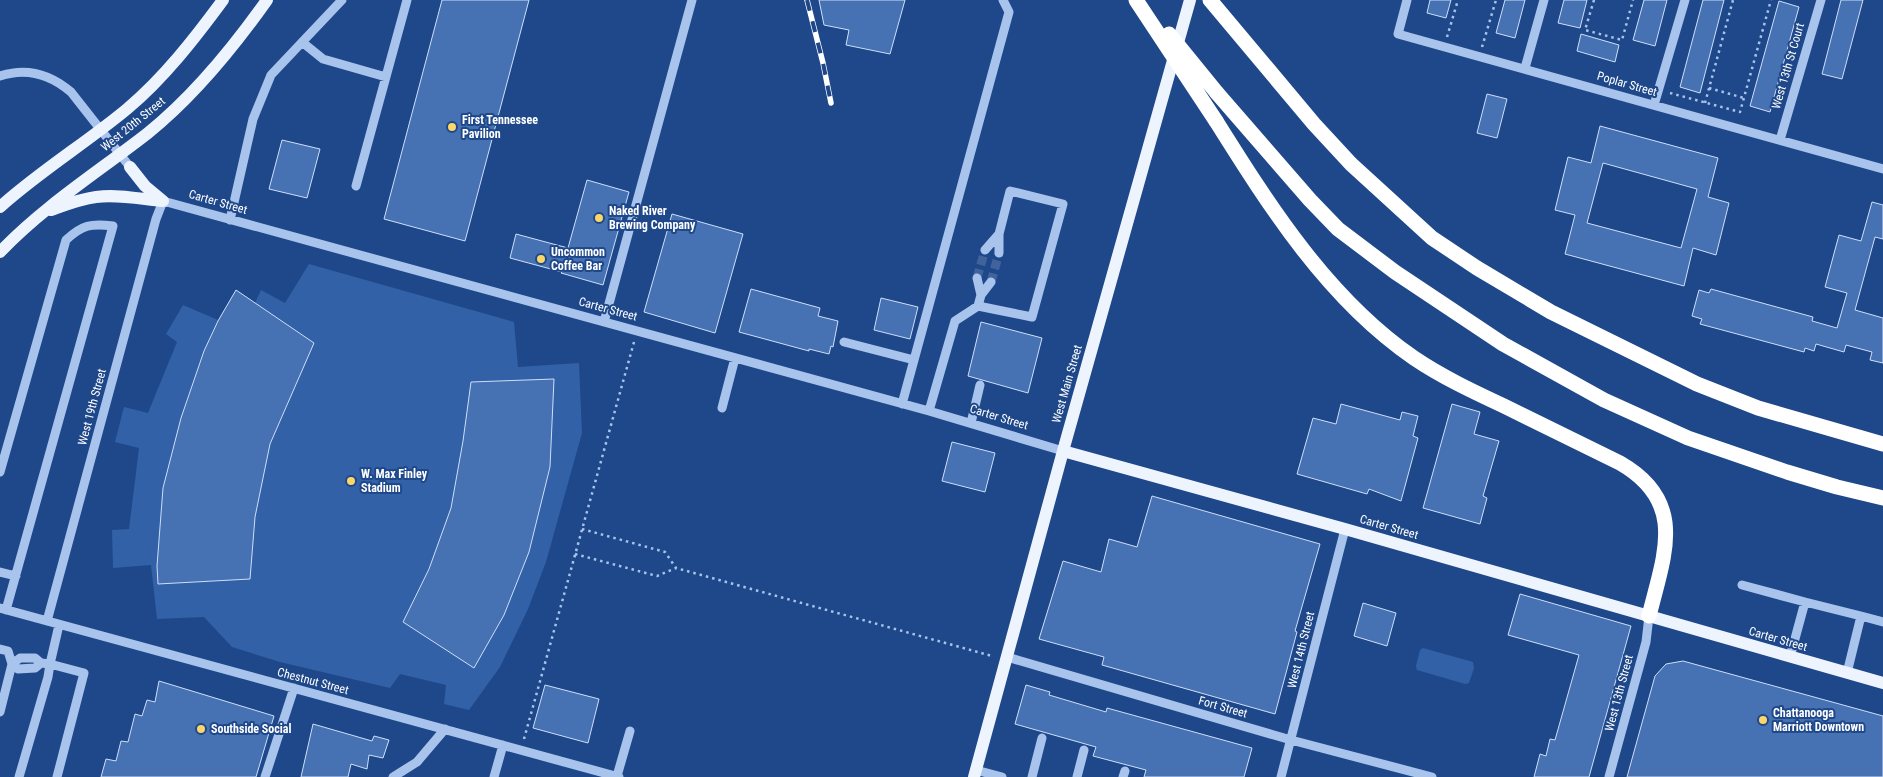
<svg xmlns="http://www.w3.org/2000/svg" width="1883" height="777" font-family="'Roboto Condensed',sans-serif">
<rect width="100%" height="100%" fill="#1e488a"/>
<path fill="#3261a7" d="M309,264L514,322L518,367L579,363L582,433L546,562L528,609L500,667L469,710L444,704L446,685L400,674L390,688L280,662L232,647L204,617L157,619L151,565L113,568L112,530L129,529L139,448L115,442L124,407L148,413L177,342L166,334L183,305L218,320L236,290L255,303L261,290L285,303Z
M1423,648L1473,662L1474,668L1469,683L1465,684L1417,670L1416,666L1420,650Z"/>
<path fill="#4671b2" stroke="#cedff8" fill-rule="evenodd" d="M442,0H529L465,241L384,219Z
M819,0H905L890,54L846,45L849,30L824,25Z
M1430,0H1451L1446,18L1427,13Z
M1505,0H1525L1515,38L1496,33Z
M1564,0H1587L1580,28L1558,23Z
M1644,0H1667L1655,46L1633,40Z
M1703,0H1724L1700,93L1680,87Z
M1841,0H1863L1842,79L1822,74Z
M1779,1L1799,7L1770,112L1750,106Z
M1581,34L1619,45L1615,62L1577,51Z
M1487,94L1507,99L1497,138L1477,133Z
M1600,126L1718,158L1708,197L1729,203L1716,255L1693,248L1684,286L1565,254L1575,215L1555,210L1568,157L1591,163ZM1603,163L1697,189L1681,248L1587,223Z
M282,140L320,149L307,198L269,189Z
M587,180L629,192L603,285L561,273L562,272L510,258L516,234L568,248Z
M1872,202L1883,205V239L1875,237L1855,310L1883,318V363L1870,360L1872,352L1846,345L1844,352L1816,344L1814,351L1805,348L1804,352L1700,324L1702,319L1692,316L1699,290L1709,293L1711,289L1813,317L1812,321L1837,328L1847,293L1825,287L1839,235L1861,241Z
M672,214L743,234L715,333L644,312Z
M751,289L820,308L818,316L838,321L833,347L831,346L829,354L809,349V351L739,332Z
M236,290L314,343L270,444L255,517L250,579L158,584L157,566L163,488L181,418L204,351L218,321Z
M881,298L918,307L910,339L874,330Z
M981,322L1042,338L1028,393L968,376Z
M554,379L550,467L529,552L504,615L474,668L403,622L429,569L451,508L463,441L471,382Z
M1341,404L1400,420L1402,412L1418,416L1413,436L1418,438L1401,501L1369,489L1367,494L1297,474L1313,418L1336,424Z
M1452,404L1480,412L1474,434L1499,441L1483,496L1487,498L1480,524L1423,508Z
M952,442L995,453L985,492L942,481Z
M1152,496L1320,544L1295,631L1297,632L1275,714L1102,665L1104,657L1039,639L1063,561L1101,572L1109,539L1137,547Z
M1520,594L1631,626L1589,777H1534L1540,754L1546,756L1550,739L1555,740L1579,655L1508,635Z
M1363,603L1396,613L1387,646L1354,636Z
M1683,661L1883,716V777H1627L1655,676L1666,664Z
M159,681L274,716L256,777H101L106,759L116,761L121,741L128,742L135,714L142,716L147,700L155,702Z
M545,685L599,699L588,743L533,728Z
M1026,685L1050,692L1049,695L1106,712L1107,708L1252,748L1244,777H1144L1146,770L1093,756L1096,747L1015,724Z
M313,724L372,741L374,736L389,740L383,758L369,755L367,769L351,764L348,777H301Z"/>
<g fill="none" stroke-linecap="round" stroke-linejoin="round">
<path stroke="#40639c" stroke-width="9" stroke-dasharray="9 4.5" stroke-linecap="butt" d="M977,278L985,250
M991,282L999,253"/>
<path stroke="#a9c4ec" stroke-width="2.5" stroke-dasharray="2.5 4" stroke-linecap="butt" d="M1594,0L1585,30L1622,40L1633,0
M1447,37L1458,0
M1482,47L1496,0
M1709,88L1744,98
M1670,93L1740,112L1771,0
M1705,103L1733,0
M582,529L665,552L676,568L992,656
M575,554L657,576L676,568
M524,739L634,342"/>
<path stroke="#a9c4ec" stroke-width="9" d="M1407,0L1398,34L1883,169
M302,42L323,59L386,77
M1525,68L1544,0
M0,76C27,67 50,74 71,92L130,167
M1654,105L1685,0
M1780,140L1821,0
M356,186L407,0
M230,220L253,119L271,75L342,0
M985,250L999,234
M977,278L981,295
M978,306L981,295L991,282
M604,322L692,0
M844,342L914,360
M902,404L1009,12L1003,0
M722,408L735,358
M929,411L955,321L978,306L1032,317L1063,204L1010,191L999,234V253
M971,423L980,385
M0,472L66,240C82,225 91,223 113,226L6,610
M0,572L16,576
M1742,585L1805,602
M0,608L619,777
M1861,616L1883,622
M47,621L156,219L163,201L929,411L1063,451
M0,649L8,651L12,664L18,669L35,668L41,663
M1007,657L1291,740L1432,777
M1790,657L1805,602L1861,616L1847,673
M0,712L12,664L20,658H35L41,663L50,664L59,625
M976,770L1002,777
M617,776L630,731
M19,777L48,677L50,664L84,673L57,777
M265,777L294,688
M393,777L417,762L445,729
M494,777L503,745
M1032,777L1042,738
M1077,777L1084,750
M1123,777L1125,771
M1281,777L1345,529
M1609,777L1646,642L1649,616"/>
<path stroke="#eef4fe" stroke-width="12" d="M130,167L145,186L163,201
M0,207C40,171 86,143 127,109C164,78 195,38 223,0
M51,210C65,205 80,199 96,197C118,194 141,199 163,201
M0,252C44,206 98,172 148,133C194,96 233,48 267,0
M1063,451L1345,529L1883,683
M974,777L1063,451L1190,0"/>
<path stroke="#fff" stroke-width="15" d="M1210,0L1314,124L1351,164L1432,238L1477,268L1551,312L1697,384L1758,408L1883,444
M1217,93L1310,200L1338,229L1395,272L1503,344L1604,400L1688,438L1787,472L1837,487L1883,498
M1216,121C1270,207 1328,299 1414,358C1442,377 1474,392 1504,406C1543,425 1582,444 1620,463C1688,502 1664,555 1649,616"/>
<defs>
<path id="rail" d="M807,0L823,63L831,103"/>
</defs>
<use href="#rail" stroke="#fff" stroke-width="5.5"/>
<use href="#rail" stroke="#1e488a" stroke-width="4" stroke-dasharray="11" stroke-linecap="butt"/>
<path stroke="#fff" stroke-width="15" d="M1136,0L1216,121
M1169,34L1217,93"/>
</g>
<g fill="#fad768" stroke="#1e488a" stroke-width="2">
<circle cx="452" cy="127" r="5"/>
<circle cx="599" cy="218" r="5"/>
<circle cx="541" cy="259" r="5"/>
<circle cx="351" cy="481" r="5"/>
<circle cx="1763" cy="720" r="5"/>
<circle cx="201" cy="729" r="5"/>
</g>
<g text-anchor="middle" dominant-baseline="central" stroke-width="4" stroke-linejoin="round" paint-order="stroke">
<g font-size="12" fill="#fff" stroke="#1e488a">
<text transform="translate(1788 66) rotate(-74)">West 13th St Court</text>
<text transform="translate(1627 84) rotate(16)">Poplar Street</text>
<text transform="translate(133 124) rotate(-39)">West 20th Street</text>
<text transform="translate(218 202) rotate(16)">Carter Street</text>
<text transform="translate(608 309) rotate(15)">Carter Street</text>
<text transform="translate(1067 384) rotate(-74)">West Main Street</text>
<text transform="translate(92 407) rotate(-75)">West 19th Street</text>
<text transform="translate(999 417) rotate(17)">Carter Street</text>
<text transform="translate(1389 527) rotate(16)">Carter Street</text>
<text transform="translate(1778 639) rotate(16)">Carter Street</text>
<text transform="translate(1301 650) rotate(-76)">West 14th Street</text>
<text transform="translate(313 681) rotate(15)">Chestnut Street</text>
<text transform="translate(1619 693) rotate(-75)">West 13th Street</text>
<text transform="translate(1223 707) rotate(16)">Fort Street</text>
</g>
<g font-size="12" font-weight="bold" fill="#fff" stroke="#1e488a" text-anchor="start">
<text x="462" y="120">First Tennessee<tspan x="462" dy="14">Pavilion</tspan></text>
<text x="609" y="211">Naked River<tspan x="609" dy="14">Brewing Company</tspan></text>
<text x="551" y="252">Uncommon<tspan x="551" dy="14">Coffee Bar</tspan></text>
<text x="361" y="474">W. Max Finley<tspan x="361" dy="14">Stadium</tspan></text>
<text x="1773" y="713">Chattanooga<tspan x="1773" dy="14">Marriott Downtown</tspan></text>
<text x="211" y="729">Southside Social</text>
</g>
</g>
</svg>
